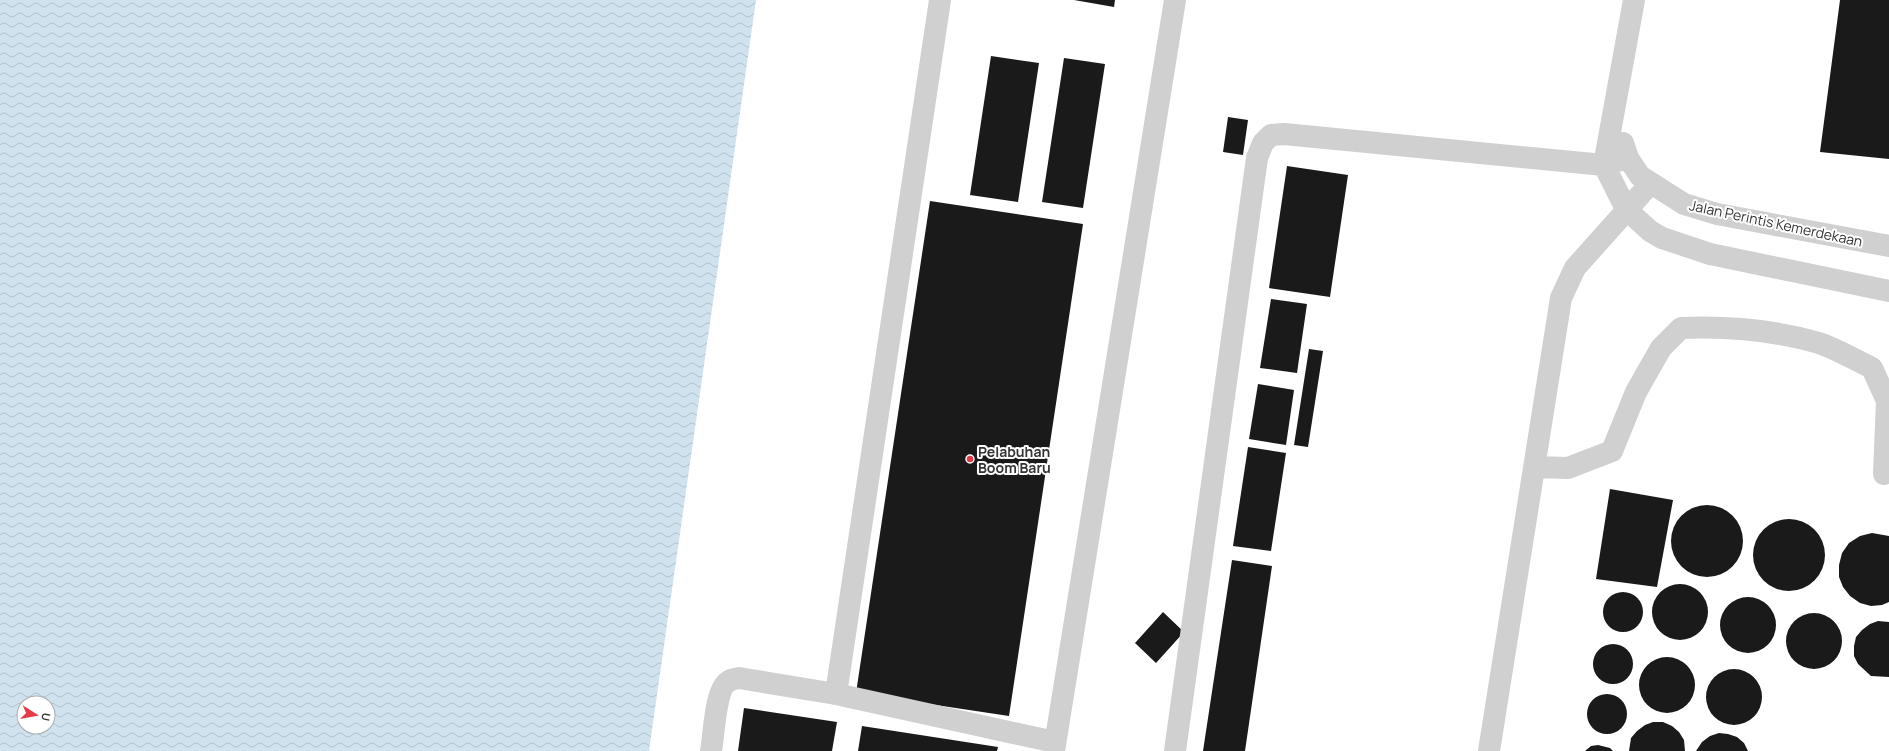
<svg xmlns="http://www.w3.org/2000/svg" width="1889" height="751" font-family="Manrope,sans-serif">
<defs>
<pattern id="water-waves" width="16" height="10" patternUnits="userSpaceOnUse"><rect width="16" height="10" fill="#cfe2ee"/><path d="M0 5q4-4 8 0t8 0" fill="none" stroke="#b2c2cd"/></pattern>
</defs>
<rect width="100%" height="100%" fill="#fff"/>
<path fill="url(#water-waves)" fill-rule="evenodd" d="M0,0H756L649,751H0ZM24,703H48V727H24Z"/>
<path fill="#1a1a1a" d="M1074,0H1115L1114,7Z
M1840,0H1889V159L1820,152Z
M991,56L1039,63L1018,202L970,195Z
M1064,58L1105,64L1083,208L1042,202Z
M1228,117L1248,120L1243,155L1223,152Z
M1287,166L1348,175L1330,297L1269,288Z
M930,201L1083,224L1009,716L856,693Z
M1271,299L1307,304L1297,373L1260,368Z
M1309,349L1323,351L1308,447L1294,445Z
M1258,384L1294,390L1286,445L1249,439Z
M1248,447L1286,453L1271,551L1233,546Z
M1610,489L1673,500L1657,587L1596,579Z
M1671 541a36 36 0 1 1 72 0a36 36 0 1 1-72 0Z
M1753 555a36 36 0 1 1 72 0a36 36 0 1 1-72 0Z
M1872,533L1889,536V602L1882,605L1871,606L1860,603L1850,596L1843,587L1839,577V565L1842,553L1849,543L1860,536Z
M1232,560L1272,566L1245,751H1203Z
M1652 612a28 28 0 1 1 56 0a28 28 0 1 1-56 0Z
M1603 612a20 20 0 1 1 40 0a20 20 0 1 1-40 0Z
M1720 625a28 28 0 1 1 56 0a28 28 0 1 1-56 0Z
M1163,612L1184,632L1156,663L1135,643Z
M1786 641a28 28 0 1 1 56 0a28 28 0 1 1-56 0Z
M1878,621L1889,622V677L1871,676L1858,664L1854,656V646L1856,637L1862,630L1870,624Z
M1593 664a20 20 0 1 1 40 0a20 20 0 1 1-40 0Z
M1639 685a28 28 0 1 1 56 0a28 28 0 1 1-56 0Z
M1706 697a28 28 0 1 1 56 0a28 28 0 1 1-56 0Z
M1587 714a20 20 0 1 1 40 0a20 20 0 1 1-40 0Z
M744,708L837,722L832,751H738Z
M1653,722H1663L1672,726L1679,732L1684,740L1685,751H1629L1631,738L1637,731L1645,725Z
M862,726L998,747L997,751H858Z
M1719,733L1728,734L1737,737L1744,743L1748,751H1696L1702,742L1710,736Z
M1598,745L1610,748L1613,751H1585L1591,746Z"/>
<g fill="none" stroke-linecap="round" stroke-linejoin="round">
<path stroke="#d0d0d0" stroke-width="22" d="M1634,0L1604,165L1626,209L1650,231L1662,238L1710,254L1889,291
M1623,143L1628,158L1640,176L1684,204L1717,214L1889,246
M1535,467L1568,468L1612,451L1636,392L1661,348L1681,328C1727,326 1774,330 1819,343C1837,349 1855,360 1872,368L1887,401L1884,474
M836,694L1055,742
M711,751C714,736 715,688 729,681C732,679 736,679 739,678L836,694L940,0
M1054,751L1175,0
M1175,751L1257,158L1263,143L1271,135L1284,134L1604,165L1628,158
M1489,751L1561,298L1575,268L1650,184"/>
</g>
<circle fill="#e63946" stroke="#fff" stroke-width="1.5" cx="970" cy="459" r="4"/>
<g text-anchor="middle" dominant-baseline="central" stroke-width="4" stroke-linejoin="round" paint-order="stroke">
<g font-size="14" fill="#333" stroke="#fff">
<text transform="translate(1776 223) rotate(12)">Jalan Perintis Kemerdekaan</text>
</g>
<g font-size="14" font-weight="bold" fill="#333" stroke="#fff" text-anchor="start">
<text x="978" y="451">Pelabuhan<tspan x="978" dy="16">Boom Baru</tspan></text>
</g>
</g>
<g transform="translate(36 715) rotate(101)"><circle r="19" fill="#ffffff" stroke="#adadad"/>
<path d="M0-3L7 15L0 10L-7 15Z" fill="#e63946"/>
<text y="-6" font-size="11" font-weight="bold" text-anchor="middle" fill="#333333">U</text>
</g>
</svg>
